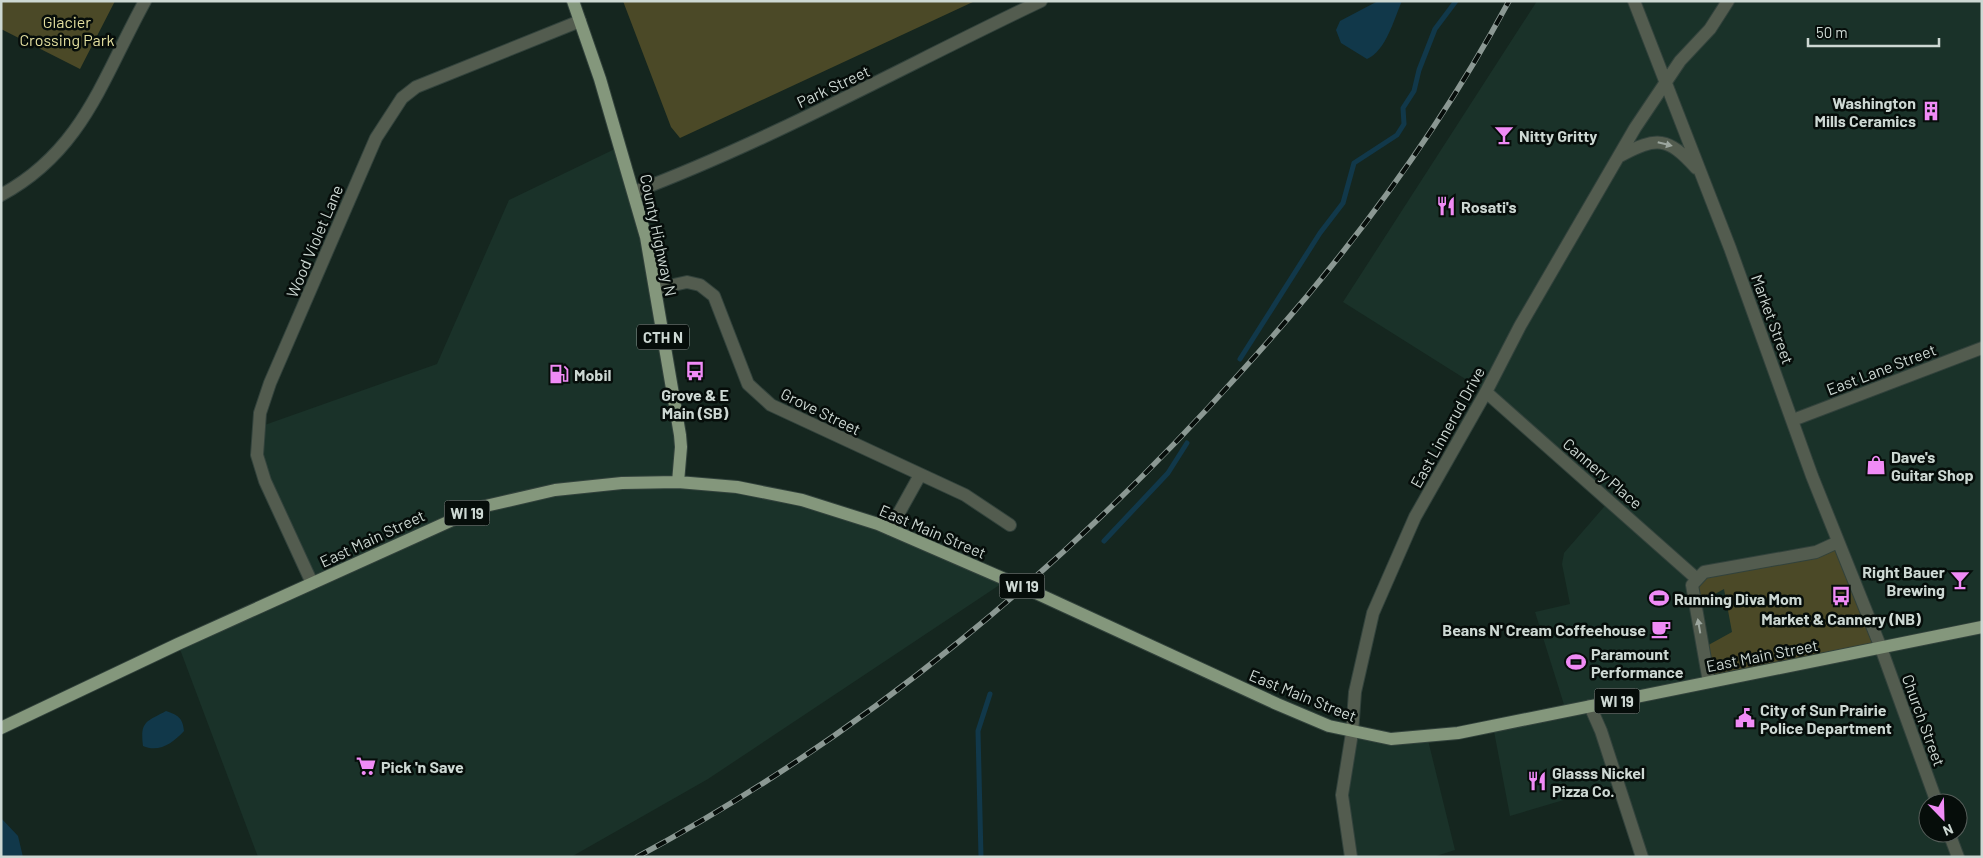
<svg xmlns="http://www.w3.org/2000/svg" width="1983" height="858" font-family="Barlow,sans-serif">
<rect width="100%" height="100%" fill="#15261f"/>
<path fill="#1a3229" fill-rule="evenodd" d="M1537,1H1982V857H1642L1618,784L1510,816L1493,726L1566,711L1535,612L1570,604L1562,564L1564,553L1610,500L1486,392L1343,302ZM1928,803H1958V833H1928Z
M621,146L628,171L680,435L678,482L802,500L1007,580L708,779L571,857H258L178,644L312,583L262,474L259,427L437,364L509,200Z
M1352,733L1427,736L1455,850L1433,857H1351L1342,795Z"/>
<path fill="#4b4927" d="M1,1H115L80,69L1,29Z
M623,1H975L680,138L671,127Z
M1838,542L1881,648L1709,682L1703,648L1732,632L1724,589L1695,605L1692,585L1704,572Z"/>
<path fill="#11384a" d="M1378,1H1402C1394,19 1386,51 1367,59L1341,43L1336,30L1340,21Z
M166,711C178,715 183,718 184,731C173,743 159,753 143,746C140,721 146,722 166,711Z
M1,818L18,836L23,857H1Z"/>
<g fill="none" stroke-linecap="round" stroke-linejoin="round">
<path stroke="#11384a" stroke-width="5" d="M1240,359L1320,233L1343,203L1354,163L1397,135L1404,124L1403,108L1414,91L1419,70L1435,29L1456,1
M1104,541L1168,473L1187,443
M981,857L978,731L990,694"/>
<defs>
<path id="minor" d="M1634,1L1730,248L1812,476L1881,648L1937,803
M1620,156C1657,136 1668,137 1696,168
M634,192C774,139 906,65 1041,1
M1,195C83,151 103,77 145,1
M655,289L687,282L700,285L714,296L748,384L771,405L965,495L1010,525
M1486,392L1697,579
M1793,420L1982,348
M890,529L920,475
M312,583L265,481L257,455L260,413L270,383L376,138L402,98L416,87L580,21
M1709,682L1692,585L1704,572L1816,552L1838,542
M1590,706L1601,731L1642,857
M1949,833L1958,857
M1351,857L1342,795L1352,733L1355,692L1373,613L1415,517L1486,392L1520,326L1635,128L1680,61L1710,29L1728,1"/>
<path id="primary" d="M573,1L600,79L646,237L680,435L681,447L678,482
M1,728L178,644L481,507L555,490L622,483L678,482L737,487L802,500L878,524L1023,587L1277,704L1329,726L1391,739L1458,733L1982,627"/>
</defs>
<use href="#minor" stroke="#32423c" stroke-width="14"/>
<use href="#primary" stroke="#32423c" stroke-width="14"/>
<use href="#minor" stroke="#535c4f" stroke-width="12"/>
<use href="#primary" stroke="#84977c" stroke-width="12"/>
<defs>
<path id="rail" d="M637,857C865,735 1068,565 1240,373C1343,260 1436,137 1509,1"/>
</defs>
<use href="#rail" stroke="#8b9893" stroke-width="5.5"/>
<use href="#rail" stroke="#060d0a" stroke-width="4" stroke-dasharray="11" stroke-linecap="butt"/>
</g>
<defs><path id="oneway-solid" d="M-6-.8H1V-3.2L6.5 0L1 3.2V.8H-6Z" transform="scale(1.25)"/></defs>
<g fill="#9ca69e">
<use href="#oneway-solid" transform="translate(1665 144) rotate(14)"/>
<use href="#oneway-solid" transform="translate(1699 626) rotate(-100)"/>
</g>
<defs>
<symbol id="building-bare" viewBox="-9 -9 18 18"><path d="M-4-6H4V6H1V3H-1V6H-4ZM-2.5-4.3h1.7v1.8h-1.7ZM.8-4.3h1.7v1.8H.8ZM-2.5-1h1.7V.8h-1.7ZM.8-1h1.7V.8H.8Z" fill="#f08bf6" stroke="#060d0a" stroke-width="2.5" paint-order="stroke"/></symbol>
<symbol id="bar-bare" viewBox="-9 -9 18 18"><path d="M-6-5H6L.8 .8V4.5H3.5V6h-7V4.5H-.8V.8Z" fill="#f08bf6" stroke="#060d0a" stroke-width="2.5" paint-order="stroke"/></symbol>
<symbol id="restaurant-bare" viewBox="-9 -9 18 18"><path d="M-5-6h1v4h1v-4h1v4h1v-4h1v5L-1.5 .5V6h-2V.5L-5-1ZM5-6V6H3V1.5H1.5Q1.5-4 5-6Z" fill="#f08bf6" stroke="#060d0a" stroke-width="2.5" paint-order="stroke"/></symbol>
<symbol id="bus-bare" viewBox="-9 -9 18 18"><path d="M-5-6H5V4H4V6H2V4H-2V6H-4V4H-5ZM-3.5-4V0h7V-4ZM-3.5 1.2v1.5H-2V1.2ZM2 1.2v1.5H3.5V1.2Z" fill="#f08bf6" stroke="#060d0a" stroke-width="2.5" paint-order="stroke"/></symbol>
<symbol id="fuel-bare" viewBox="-9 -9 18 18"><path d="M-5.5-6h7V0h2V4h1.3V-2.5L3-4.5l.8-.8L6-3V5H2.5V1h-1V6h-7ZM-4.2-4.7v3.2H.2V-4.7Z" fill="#f08bf6" stroke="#060d0a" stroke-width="2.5" paint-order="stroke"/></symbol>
<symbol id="shop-bare" viewBox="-9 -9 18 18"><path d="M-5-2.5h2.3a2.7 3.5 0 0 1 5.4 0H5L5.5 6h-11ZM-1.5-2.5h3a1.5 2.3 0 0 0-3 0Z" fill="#f08bf6" stroke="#060d0a" stroke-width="2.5" paint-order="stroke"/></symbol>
<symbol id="stadium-bare" viewBox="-9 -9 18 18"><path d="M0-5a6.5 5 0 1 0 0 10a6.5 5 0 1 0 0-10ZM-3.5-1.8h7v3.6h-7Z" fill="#f08bf6" stroke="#060d0a" stroke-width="2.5" paint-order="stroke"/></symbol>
<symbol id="cafe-bare" viewBox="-9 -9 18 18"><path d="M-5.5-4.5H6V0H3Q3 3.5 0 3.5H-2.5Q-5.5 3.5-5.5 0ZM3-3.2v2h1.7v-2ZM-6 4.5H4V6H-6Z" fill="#f08bf6" stroke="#060d0a" stroke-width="2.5" paint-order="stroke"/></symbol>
<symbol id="civic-bare" viewBox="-9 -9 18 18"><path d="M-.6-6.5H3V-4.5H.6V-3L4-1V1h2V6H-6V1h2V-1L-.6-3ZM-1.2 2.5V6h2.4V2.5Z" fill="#f08bf6" stroke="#060d0a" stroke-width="2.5" paint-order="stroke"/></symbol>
<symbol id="supermarket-bare" viewBox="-9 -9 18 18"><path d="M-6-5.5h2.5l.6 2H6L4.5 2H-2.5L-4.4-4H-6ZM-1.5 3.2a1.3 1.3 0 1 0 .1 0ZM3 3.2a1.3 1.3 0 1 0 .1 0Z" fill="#f08bf6" stroke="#060d0a" stroke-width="2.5" paint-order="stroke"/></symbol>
</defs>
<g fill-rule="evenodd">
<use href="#building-bare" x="1917" y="97" width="28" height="28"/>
<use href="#bar-bare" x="1490" y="121" width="28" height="28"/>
<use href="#restaurant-bare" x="1432" y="192" width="28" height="28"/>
<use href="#bus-bare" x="681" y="357" width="28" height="28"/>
<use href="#fuel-bare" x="545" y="360" width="28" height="28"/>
<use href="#shop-bare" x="1862" y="451" width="28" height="28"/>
<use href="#bar-bare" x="1946" y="566" width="28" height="28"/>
<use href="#bus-bare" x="1827" y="582" width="28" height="28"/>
<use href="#stadium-bare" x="1645" y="584" width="28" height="28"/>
<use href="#cafe-bare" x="1647" y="615" width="28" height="28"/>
<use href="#stadium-bare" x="1562" y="648" width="28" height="28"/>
<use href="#civic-bare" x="1731" y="704" width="28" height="28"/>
<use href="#supermarket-bare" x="352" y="752" width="28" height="28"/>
<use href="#restaurant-bare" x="1523" y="767" width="28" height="28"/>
</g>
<g text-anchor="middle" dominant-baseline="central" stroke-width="5" stroke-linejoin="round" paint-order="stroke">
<g fill="#060d0a" stroke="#919b97" stroke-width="1">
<rect x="637" y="324.5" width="52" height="25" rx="4"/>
<rect x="444.5" y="500.5" width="45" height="25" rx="4"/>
<rect x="999.5" y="573.5" width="45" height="25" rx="4"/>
<rect x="1594.5" y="688.5" width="45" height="25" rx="4"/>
</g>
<g font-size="15" font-weight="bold" fill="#cdd8d3">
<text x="663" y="337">CTH N</text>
<text x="467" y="513">WI 19</text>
<text x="1022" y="586">WI 19</text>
<text x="1617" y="701">WI 19</text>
</g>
<g font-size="16" fill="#e3df9f" stroke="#060d0a">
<text x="67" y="21">Glacier<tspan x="67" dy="18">Crossing Park</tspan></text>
</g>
<g font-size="16" fill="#cdd8d3" stroke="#060d0a">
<text transform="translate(833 86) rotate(-25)">Park Street</text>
<text transform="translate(659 235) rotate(78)">County Highway N</text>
<text transform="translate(314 241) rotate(-67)">Wood Violet Lane</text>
<text transform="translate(1773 319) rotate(70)">Market Street</text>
<text transform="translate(1881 369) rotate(-21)">East Lane Street</text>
<text transform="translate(821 411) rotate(26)">Grove Street</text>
<text transform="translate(1447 427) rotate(-61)">East Linnerud Drive</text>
<text transform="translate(1603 473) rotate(41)">Cannery Place</text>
<text transform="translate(933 531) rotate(23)">East Main Street</text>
<text transform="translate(372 538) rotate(-25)">East Main Street</text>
<text transform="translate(1762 655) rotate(-11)">East Main Street</text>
<text transform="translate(1303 695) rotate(22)">East Main Street</text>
<text transform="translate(1924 720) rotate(70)">Church Street</text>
</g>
<g font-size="16" font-weight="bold" fill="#cdd8d3" stroke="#060d0a" text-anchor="start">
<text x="1916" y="102" text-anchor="end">Washington<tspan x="1916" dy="18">Mills Ceramics</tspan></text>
<text x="1519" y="135">Nitty Gritty</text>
<text x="1461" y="206">Rosati's</text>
<text x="574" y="374">Mobil</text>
<text x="695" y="394" text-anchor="middle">Grove &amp; E<tspan x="695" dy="18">Main (SB)</tspan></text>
<text x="1891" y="456">Dave's<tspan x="1891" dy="18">Guitar Shop</tspan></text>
<text x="1945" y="571" text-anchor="end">Right Bauer<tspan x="1945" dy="18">Brewing</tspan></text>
<text x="1674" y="598">Running Diva Mom</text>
<text x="1841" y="618" text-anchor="middle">Market &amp; Cannery (NB)</text>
<text x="1646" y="629" text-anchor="end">Beans N' Cream Coffeehouse</text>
<text x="1591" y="653">Paramount<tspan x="1591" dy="18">Performance</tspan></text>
<text x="1760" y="709">City of Sun Prairie<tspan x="1760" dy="18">Police Department</tspan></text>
<text x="381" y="766">Pick 'n Save</text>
<text x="1552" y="772">Glasss Nickel<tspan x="1552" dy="18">Pizza Co.</tspan></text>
</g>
</g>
<rect width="1983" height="858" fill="none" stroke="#cdd8d3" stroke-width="5"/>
<g transform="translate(1943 818) rotate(157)"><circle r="24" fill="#060d0a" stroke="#565e5a"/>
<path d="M0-4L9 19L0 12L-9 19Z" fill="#f08bf6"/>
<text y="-8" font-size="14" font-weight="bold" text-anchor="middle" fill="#cdd8d3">N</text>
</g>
<path d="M1808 38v8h131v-8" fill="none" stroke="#cdd8d3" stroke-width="2.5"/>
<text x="1816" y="38" font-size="15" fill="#cdd8d3" stroke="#060d0a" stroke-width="4" paint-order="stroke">50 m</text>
</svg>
